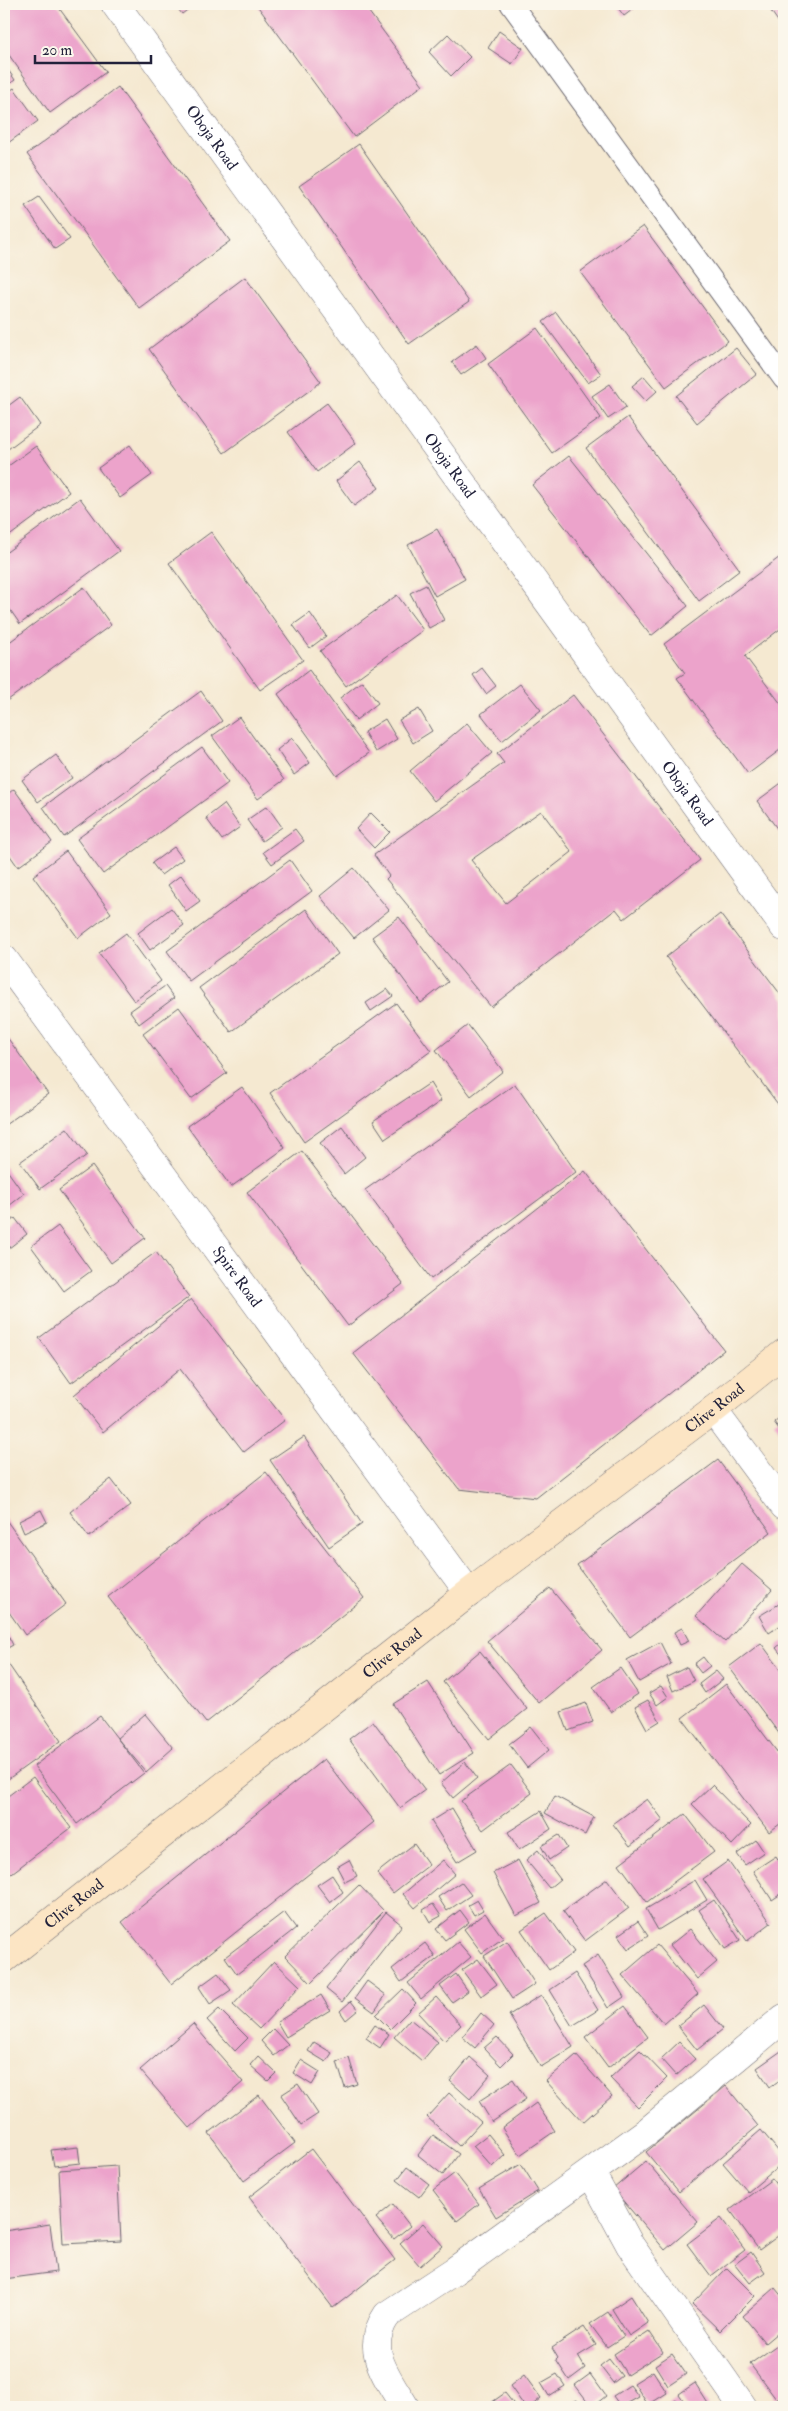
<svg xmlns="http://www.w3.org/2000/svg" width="788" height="2411" font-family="'IM FELL Double Pica',serif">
<rect width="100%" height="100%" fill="#fbf7ec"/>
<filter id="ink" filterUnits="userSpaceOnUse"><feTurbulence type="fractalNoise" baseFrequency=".02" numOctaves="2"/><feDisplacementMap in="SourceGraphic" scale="10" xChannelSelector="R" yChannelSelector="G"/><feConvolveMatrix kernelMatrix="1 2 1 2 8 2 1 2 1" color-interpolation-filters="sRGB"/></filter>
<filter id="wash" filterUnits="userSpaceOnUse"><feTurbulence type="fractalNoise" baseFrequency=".0096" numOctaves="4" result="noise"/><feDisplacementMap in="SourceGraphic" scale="20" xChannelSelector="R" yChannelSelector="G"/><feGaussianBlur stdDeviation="1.12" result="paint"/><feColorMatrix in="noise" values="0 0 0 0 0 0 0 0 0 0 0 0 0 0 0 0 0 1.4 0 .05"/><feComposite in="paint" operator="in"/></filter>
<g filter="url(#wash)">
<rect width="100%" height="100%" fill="#f5e9d1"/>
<g id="blocks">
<path fill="#eca3cb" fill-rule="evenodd" d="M4,4H56L106,72L50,113L4,48Z
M174,4H195L182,14Z
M256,4H363L423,85L354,137Z
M615,4H640L624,16Z
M766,4H784V30Z
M499,31L523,48L512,64L488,48Z
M448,34L470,57L451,76L429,52Z
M4,64L15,80L4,88Z
M118,87L230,241L139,308L27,154Z
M14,88L38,121L4,146V95Z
M359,144L469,302L409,344L299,186Z
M39,197L70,239L55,249L25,206Z
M643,226L728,341L666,387L580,272Z
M245,277L321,382L224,453L149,349Z
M556,312L601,374L588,383L543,322Z
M537,328L601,418L552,453L488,364Z
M477,344L486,358L461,375L452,362Z
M736,348L757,374L697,423L676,396Z
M644,376L657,391L646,401L632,386Z
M610,384L626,407L608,419L592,396Z
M20,397L40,425L4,452V409Z
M327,403L356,443L317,472L288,432Z
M628,417L740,570L699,601L586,448Z
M130,445L152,475L120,498L98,468Z
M36,446L69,492L4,540V469Z
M569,456L688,606L651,636L532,485Z
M360,462L379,488L354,506L336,481Z
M80,498L119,551L20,624L4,601V554Z
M437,529L465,579L435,596L408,545Z
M211,532L303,660L260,690L169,563Z
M784,554V626L745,656L784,708V747L748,774L677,678L685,673L664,644Z
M426,585L444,620L429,628L410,593Z
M84,587L111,625L4,703V646Z
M397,595L423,630L346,686L320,651Z
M310,613L326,636L310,648L293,625Z
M482,668L496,686L486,694L473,675Z
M309,670L369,753L337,776L278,694Z
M362,681L378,703L356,720L340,698Z
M520,684L541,710L502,741L481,714Z
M201,691L222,721L64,837L43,807Z
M573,695L700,860L624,919L616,909L491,1007L386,879L389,876L374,855L504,763L497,754ZM541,811L572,852L506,903L471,860Z
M419,709L432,731L413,743L399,720Z
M239,717L284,780L258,799L212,736Z
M385,719L397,739L376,752L364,732Z
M467,723L492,753L434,801L410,771Z
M292,738L310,763L294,775L277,750Z
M202,747L228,783L103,874L77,839Z
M56,755L72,778L38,802L22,780Z
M784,781V838L757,801Z
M14,789L52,842L18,867L4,847V797Z
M224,804L240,827L222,840L206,818Z
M267,806L282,827L262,841L247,820Z
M371,813L390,832L374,848L356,829Z
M295,829L304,841L272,864L263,852Z
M174,847L183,859L161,875L152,863Z
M66,851L111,913L78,938L33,876Z
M290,860L312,891L189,981L167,951Z
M354,868L389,910L354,938L320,896Z
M181,875L200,901L186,911L168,885Z
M171,908L184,925L150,950L138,933Z
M306,909L338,954L231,1032L199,988Z
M720,914L784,999V1112L666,957Z
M399,917L448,982L421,1003L372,937Z
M126,933L161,981L134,1001L99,953Z
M165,986L174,998L139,1024L130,1011Z
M387,989L393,996L371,1011L366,1003Z
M396,1003L431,1051L304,1142L270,1093Z
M179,1007L227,1073L191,1099L143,1034Z
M468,1025L503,1071L471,1096L436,1050Z
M4,1033L48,1094L5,1125L4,1124Z
M430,1083L441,1101L385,1139L373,1121Z
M515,1084L576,1172L431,1279L365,1190Z
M242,1087L285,1148L231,1187L187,1126Z
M342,1126L365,1157L344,1174L320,1143Z
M67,1128L87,1155L40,1189L20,1162Z
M302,1151L403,1284L348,1326L247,1192Z
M4,1166L24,1194L4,1210Z
M92,1166L145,1238L111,1263L59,1190Z
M585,1171L724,1350L536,1498L459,1489L353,1353Z
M15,1218L27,1234L4,1252V1226Z
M58,1226L91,1271L64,1291L31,1246Z
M156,1252L189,1297L71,1383L39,1338Z
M191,1299L285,1420L244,1452L180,1369L103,1432L74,1395Z
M784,1414V1436L774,1422Z
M304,1437L362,1524L329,1547L270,1460Z
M718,1460L771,1532L630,1637L577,1565Z
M266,1472L364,1598L206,1723L108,1597Z
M111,1479L131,1505L89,1537L70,1512Z
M41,1510L47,1522L24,1533L19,1521Z
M4,1517L66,1604L25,1635L4,1605Z
M742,1564L772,1590L725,1642L696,1616Z
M550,1588L602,1650L539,1703L487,1641Z
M784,1601V1623L769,1633L759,1616Z
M4,1627L13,1645L4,1650Z
M682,1628L689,1641L680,1645L674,1632Z
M784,1641V1658L776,1648Z
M660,1642L671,1664L639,1682L627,1660Z
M761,1643L784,1674V1740L729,1667Z
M480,1651L527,1709L489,1739L443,1682Z
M703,1657L710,1666L701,1673L694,1664Z
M4,1658L61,1741L4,1782Z
M687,1667L694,1681L673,1691L667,1677Z
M620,1668L638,1694L611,1712L593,1687Z
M716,1671L723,1679L705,1693L699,1684Z
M428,1682L474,1753L439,1775L393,1704Z
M726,1684L784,1761V1821L769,1832L682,1718Z
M661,1686L668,1697L657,1705L649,1693Z
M648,1700L660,1721L647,1729L635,1707Z
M586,1703L593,1722L568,1731L561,1712Z
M145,1714L173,1748L146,1772L117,1738Z
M100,1716L144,1773L77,1824L34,1766Z
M373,1721L425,1790L400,1808L349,1739Z
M531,1727L549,1750L527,1768L509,1744Z
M324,1759L374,1822L171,1984L122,1922Z
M465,1762L477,1778L453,1798L441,1783Z
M511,1765L532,1793L483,1830L461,1801Z
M33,1777L71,1828L4,1879V1799Z
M712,1785L751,1825L732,1845L692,1804Z
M555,1796L594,1817L585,1835L545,1813Z
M647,1799L663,1820L630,1846L613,1824Z
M452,1808L477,1850L457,1862L431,1821Z
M541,1811L551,1829L519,1850L508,1832Z
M685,1814L714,1852L647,1902L619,1864Z
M559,1835L567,1848L549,1860L541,1846Z
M756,1840L764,1852L745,1865L737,1854Z
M414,1844L429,1865L393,1893L377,1873Z
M538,1850L560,1879L549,1888L526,1860Z
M776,1856L784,1869V1892L772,1900L753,1871Z
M349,1860L357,1876L345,1882L337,1867Z
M443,1860L455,1874L415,1908L403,1894Z
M518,1860L541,1903L516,1916L493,1873Z
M728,1861L771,1923L747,1941L703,1879Z
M332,1875L343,1892L330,1902L317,1885Z
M607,1879L629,1908L585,1941L563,1911Z
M695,1880L707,1900L658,1930L646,1909Z
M461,1882L471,1895L447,1911L438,1897Z
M359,1885L384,1911L311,1983L285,1956Z
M477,1900L483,1910L474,1915L468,1905Z
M714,1900L740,1940L725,1949L699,1910Z
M433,1904L441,1916L430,1922L423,1910Z
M460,1910L469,1922L445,1940L436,1929Z
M284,1912L296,1928L237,1974L225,1957Z
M386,1912L402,1925L342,2002L326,1989Z
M485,1913L503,1938L482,1953L464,1929Z
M546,1913L574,1952L549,1970L521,1930Z
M638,1921L648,1936L628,1949L618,1935Z
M690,1929L717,1962L697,1979L670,1945Z
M507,1941L535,1984L512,1999L484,1956Z
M458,1942L471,1957L421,1999L408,1983Z
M425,1943L435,1956L401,1982L392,1969Z
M657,1945L698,1994L664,2024L622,1975Z
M598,1955L624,1997L608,2008L582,1966Z
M478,1959L497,1984L481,1996L462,1970Z
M274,1961L300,1986L259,2029L233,2005Z
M218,1973L231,1990L210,2004L199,1987Z
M575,1973L598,2010L572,2026L550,1990Z
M456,1974L468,1991L452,2002L440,1986Z
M367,1981L386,1995L374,2012L355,1998Z
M403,1989L416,2003L390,2029L376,2015Z
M321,1995L330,2010L286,2037L277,2022Z
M541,1995L573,2047L541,2067L509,2015Z
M436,1997L461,2025L444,2041L418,2013Z
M351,2001L358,2010L346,2020L340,2011Z
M704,2005L723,2029L697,2050L678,2026Z
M625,2006L648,2037L608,2068L585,2037Z
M219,2009L248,2038L235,2051L207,2020Z
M481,2013L494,2025L475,2048L462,2037Z
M410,2019L438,2042L422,2061L394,2037Z
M193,2024L243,2082L190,2128L140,2070Z
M375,2025L389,2034L380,2048L366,2038Z
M273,2029L288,2045L274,2056L261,2041Z
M497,2037L513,2054L501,2066L484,2048Z
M314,2042L332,2053L326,2062L308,2051Z
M679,2042L695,2059L676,2076L661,2059Z
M784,2049V2077L770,2087L757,2068Z
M640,2050L667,2078L638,2107L610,2078Z
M576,2055L612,2096L583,2122L546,2081Z
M258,2056L276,2073L268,2081L250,2065Z
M470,2057L490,2075L470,2099L450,2081Z
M349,2058L357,2084L345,2088L337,2062Z
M301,2060L320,2072L312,2085L293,2073Z
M513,2079L526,2099L492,2122L479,2101Z
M298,2084L318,2114L301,2125L281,2095Z
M726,2086L758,2126L679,2192L646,2152Z
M449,2093L481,2122L459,2146L427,2117Z
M259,2095L295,2143L244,2181L209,2133Z
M536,2103L555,2131L520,2155L502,2128Z
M761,2130L784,2158V2162L748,2192L723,2163Z
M488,2134L505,2155L492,2167L473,2146Z
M433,2135L459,2154L443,2175L418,2155Z
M78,2147L80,2163L54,2166L51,2150Z
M311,2149L395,2260L333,2308L249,2197Z
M646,2161L698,2222L665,2250L613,2189Z
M521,2164L538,2191L496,2217L479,2189Z
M117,2166L121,2241L63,2244L59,2170Z
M407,2167L429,2184L419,2197L397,2180Z
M455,2173L479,2204L457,2221L433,2190Z
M772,2179L784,2196V2237L782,2233L759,2250L730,2210Z
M393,2204L410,2226L394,2239L376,2218Z
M721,2218L745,2250L711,2276L687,2244Z
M423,2223L443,2246L420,2266L400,2243Z
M50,2224L56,2272L4,2279V2231Z
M751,2252L765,2272L750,2283L735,2264Z
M727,2268L755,2296L720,2331L692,2304Z
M775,2288L784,2299V2327L765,2343L743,2316Z
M631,2296L648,2323L629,2336L612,2309Z
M608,2312L624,2336L607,2347L590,2324Z
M584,2327L596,2345L578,2356L585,2368L569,2380L556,2360L558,2358L552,2348Z
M649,2331L663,2352L627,2375L614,2354Z
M784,2340V2393L776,2399L750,2364Z
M672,2354L686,2374L668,2386L655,2365Z
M609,2359L622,2376L613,2383L600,2366Z
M653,2371L667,2393L648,2405L634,2383Z
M557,2374L565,2386L549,2396L541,2383Z
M590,2374L606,2396L592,2407L575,2385Z
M524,2375L541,2398L530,2407H525L510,2386Z
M695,2383L709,2405L705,2407H688L679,2394Z
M630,2385L639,2397L621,2407L613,2396Z
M505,2393L516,2407H489L488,2405Z
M676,2399L681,2407H664Z
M577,2400L580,2407H563Z"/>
</g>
</g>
<g filter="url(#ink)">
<use href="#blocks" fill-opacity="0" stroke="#6c6870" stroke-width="1"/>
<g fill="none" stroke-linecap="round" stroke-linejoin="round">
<defs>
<path id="lane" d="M511,4L784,379"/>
<g id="street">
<path id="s1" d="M115,4L784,927"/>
<path id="s2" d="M4,959L469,1593"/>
<path d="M713,1410L784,1506"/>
<path d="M591,2173L630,2245L743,2407"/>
<path d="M405,2407C387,2376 363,2350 387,2315L454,2271L649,2130L784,2018"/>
</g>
<g id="secondary">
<path id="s3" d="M4,1959L469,1593L713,1410L784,1353"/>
</g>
</defs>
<use href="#lane" stroke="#6c6870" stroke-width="23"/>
<use href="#street" stroke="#6c6870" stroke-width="29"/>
<use href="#secondary" stroke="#6c6870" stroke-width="29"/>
<use href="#lane" stroke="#fff" stroke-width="21"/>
<use href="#street" stroke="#fff" stroke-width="28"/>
<use href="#secondary" stroke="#fce5c4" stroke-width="28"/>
</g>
</g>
<g text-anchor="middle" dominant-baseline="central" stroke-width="4.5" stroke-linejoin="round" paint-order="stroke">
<g font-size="16" fill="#22223b" stroke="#fbf7ec">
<text stroke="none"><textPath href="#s1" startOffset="165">Oboja Road</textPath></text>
<text stroke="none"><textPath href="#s1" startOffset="570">Oboja Road</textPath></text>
<text stroke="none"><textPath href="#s1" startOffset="975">Oboja Road</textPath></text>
<text stroke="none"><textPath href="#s2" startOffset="394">Spire Road</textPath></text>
<text stroke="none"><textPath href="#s3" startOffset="899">Clive Road</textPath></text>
<text stroke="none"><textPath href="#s3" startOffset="494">Clive Road</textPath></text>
<text stroke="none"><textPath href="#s3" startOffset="89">Clive Road</textPath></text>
</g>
</g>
<rect width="788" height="2411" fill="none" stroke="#fbf7ec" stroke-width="20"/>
<path d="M35 55v8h116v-8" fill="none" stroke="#22223b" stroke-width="2.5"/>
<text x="42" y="55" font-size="15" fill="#22223b" stroke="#fbf7ec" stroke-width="4" paint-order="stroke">20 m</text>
</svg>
